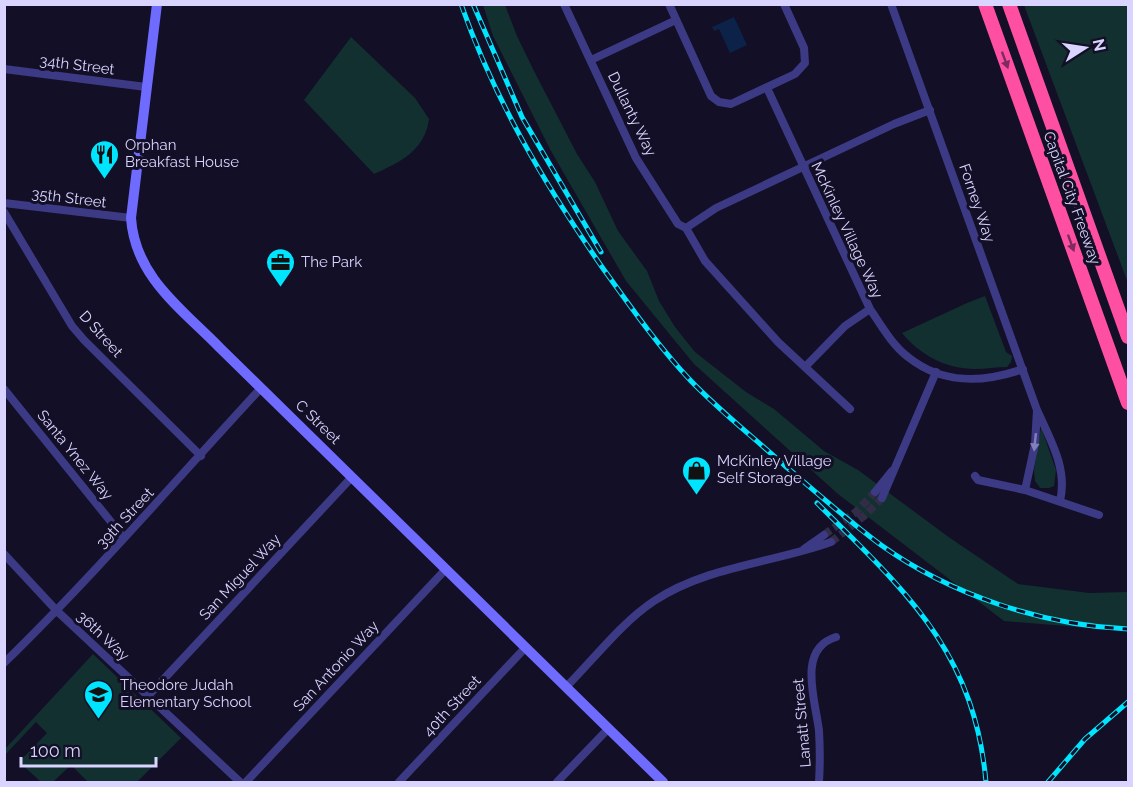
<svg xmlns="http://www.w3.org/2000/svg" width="1133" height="787" font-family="Raleway,sans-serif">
<rect width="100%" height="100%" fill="#130f26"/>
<path fill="#12302f" d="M483,5H505L517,36L534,71L577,154L595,182L618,231L647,271L659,301L675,327L695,352L746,392L774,409L824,451L858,470L950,538L1018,584L1089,593L1128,592V631L1004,621L838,494L694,364L626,281L551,151L493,36Z
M1024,5H1128V283Z
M351,37L415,98L429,119C425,150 401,162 374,174L304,100Z
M985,296L1006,352L1012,356L1011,362L1007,367C997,367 986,369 975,369C946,369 920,355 902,333L967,303Z
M1041,427L1056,470L1054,486L1049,488H1040L1035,481L1034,470Z
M93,654L181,738L137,782H88L71,765L53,782H41L19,762L47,733L36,722L5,755V749Z"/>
<path fill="#0c2248" d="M734,17L747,45L730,53L719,29L714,31L712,27Z"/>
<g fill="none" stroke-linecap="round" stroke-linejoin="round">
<path stroke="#312d47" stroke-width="8" stroke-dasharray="8 4" stroke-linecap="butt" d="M824,535L856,512L875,492
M831,542L865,515L882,498"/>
<path stroke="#3d3a85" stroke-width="8" d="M564,4L636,158L678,224L686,228L716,208L894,124L930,110
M669,4L711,96L719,102L731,104L795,74L805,63L804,48L784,4
M891,4L1037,410
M591,60L676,20
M4,69L146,87
M767,88L870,309C881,325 892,345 908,357C943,385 983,383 1023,369
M4,203L131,218
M4,212L72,326L84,340L201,456
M686,228L705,261L778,342L850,409
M805,367L845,326L870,309
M4,389L124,538
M975,476L978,480L1025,490L1099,515
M1025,490L1035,444L1037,410C1050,439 1068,469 1060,501
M875,492L892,471
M882,498L936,372
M804,549L824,535
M4,554L57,611L240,782
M4,663C94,575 176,480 261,388
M566,687C594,659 621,623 654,601C707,566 773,563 831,542
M148,696L352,477
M246,782L446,569
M399,782L525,648
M557,782L608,729
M819,782C820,766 820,748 819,731C816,702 796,649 836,637"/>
<path stroke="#6f6bff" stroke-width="10" d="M157,4L131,218C135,277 182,309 220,348L663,782"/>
<path stroke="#ff4fa3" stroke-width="14" d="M985,4L1128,403
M1009,4L1128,337"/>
<defs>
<path id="rail" d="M461,4C495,101 544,183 602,267C630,306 658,346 691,381C720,411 753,437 784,465C816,492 847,520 881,545C951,595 1042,625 1128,629
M473,4L522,117L601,252
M817,503C905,591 974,650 986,782
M1048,782L1085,739L1128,702"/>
</defs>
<use href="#rail" stroke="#00e5ff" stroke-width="5"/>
<use href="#rail" stroke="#130f26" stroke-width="3" stroke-dasharray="9" stroke-linecap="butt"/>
</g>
<defs><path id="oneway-solid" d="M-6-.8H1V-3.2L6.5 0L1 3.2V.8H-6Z" transform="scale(1.5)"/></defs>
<g fill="#7d2c5e">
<use href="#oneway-solid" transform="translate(1005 60) rotate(70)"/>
<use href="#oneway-solid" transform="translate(1071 243) rotate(70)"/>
</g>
<use fill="#837fbc" href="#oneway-solid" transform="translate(1035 442) rotate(96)"/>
<defs>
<symbol id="restaurant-pin" viewBox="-11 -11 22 30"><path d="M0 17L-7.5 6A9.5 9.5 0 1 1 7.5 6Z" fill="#00e5ff" stroke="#130f26"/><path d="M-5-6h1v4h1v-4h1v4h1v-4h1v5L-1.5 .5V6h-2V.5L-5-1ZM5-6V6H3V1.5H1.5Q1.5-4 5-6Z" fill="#111"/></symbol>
<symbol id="office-pin" viewBox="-11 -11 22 30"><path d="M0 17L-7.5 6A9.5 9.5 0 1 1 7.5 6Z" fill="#00e5ff" stroke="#130f26"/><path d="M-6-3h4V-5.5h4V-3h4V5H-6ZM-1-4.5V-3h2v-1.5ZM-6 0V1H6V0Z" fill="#111"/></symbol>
<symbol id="shop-pin" viewBox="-11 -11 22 30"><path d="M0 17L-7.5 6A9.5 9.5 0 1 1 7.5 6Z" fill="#00e5ff" stroke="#130f26"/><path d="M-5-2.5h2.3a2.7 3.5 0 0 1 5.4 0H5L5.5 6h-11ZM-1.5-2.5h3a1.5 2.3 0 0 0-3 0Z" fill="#111"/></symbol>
<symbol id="school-pin" viewBox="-11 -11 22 30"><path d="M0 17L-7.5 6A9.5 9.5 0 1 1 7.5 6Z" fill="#00e5ff" stroke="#130f26"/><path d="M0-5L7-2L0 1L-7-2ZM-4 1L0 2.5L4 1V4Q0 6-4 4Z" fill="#111"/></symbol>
</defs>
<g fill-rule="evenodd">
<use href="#restaurant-pin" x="88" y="138" width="33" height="45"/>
<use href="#office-pin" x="264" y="246" width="33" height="45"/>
<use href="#shop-pin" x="680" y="454" width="33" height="45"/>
<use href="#school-pin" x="82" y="678" width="33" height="45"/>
</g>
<g text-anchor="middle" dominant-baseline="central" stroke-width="6" stroke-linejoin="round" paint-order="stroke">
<g font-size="15" fill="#d9d4ff" stroke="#130f26">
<text transform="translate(77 65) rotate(7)">34th Street</text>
<text transform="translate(632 114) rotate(64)">Dullanty Way</text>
<text transform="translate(69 198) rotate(7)">35th Street</text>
<text transform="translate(1072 198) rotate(70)">Capital City Freeway</text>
<text transform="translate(977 203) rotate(71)">Forney Way</text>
<text transform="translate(847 230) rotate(65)">McKinley Village Way</text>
<text transform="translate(101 334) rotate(48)">D Street</text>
<text transform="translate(318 422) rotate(44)">C Street</text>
<text transform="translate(75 455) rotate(51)">Santa Ynez Way</text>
<text transform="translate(125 518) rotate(-47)">39th Street</text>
<text transform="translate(240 577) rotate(-47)">San Miguel Way</text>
<text transform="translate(103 636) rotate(43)">36th Way</text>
<text transform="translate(336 666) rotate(-47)">San Antonio Way</text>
<text transform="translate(452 706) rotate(-47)">40th Street</text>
<text transform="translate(802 723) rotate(-95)">Lanatt Street</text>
</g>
<g font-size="15" fill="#d9d4ff" stroke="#130f26" text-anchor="start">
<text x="125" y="145">Orphan<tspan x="125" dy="17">Breakfast House</tspan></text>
<text x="301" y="262">The Park</text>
<text x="717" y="461">McKinley Village<tspan x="717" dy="17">Self Storage</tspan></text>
<text x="120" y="685">Theodore Judah<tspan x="120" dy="17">Elementary School</tspan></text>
</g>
</g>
<rect width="1133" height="787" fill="none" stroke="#d9d4ff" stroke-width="12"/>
<g transform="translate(1085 48) rotate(78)" stroke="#130f26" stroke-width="4.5" paint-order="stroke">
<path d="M0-4.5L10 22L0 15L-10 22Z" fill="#d9d4ff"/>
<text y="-9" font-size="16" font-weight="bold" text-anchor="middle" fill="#d9d4ff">N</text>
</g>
<path d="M21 757v9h135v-9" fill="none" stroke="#d9d4ff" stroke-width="3"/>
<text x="30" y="757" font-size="18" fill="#d9d4ff" stroke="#130f26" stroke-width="4.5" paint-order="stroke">100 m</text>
</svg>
